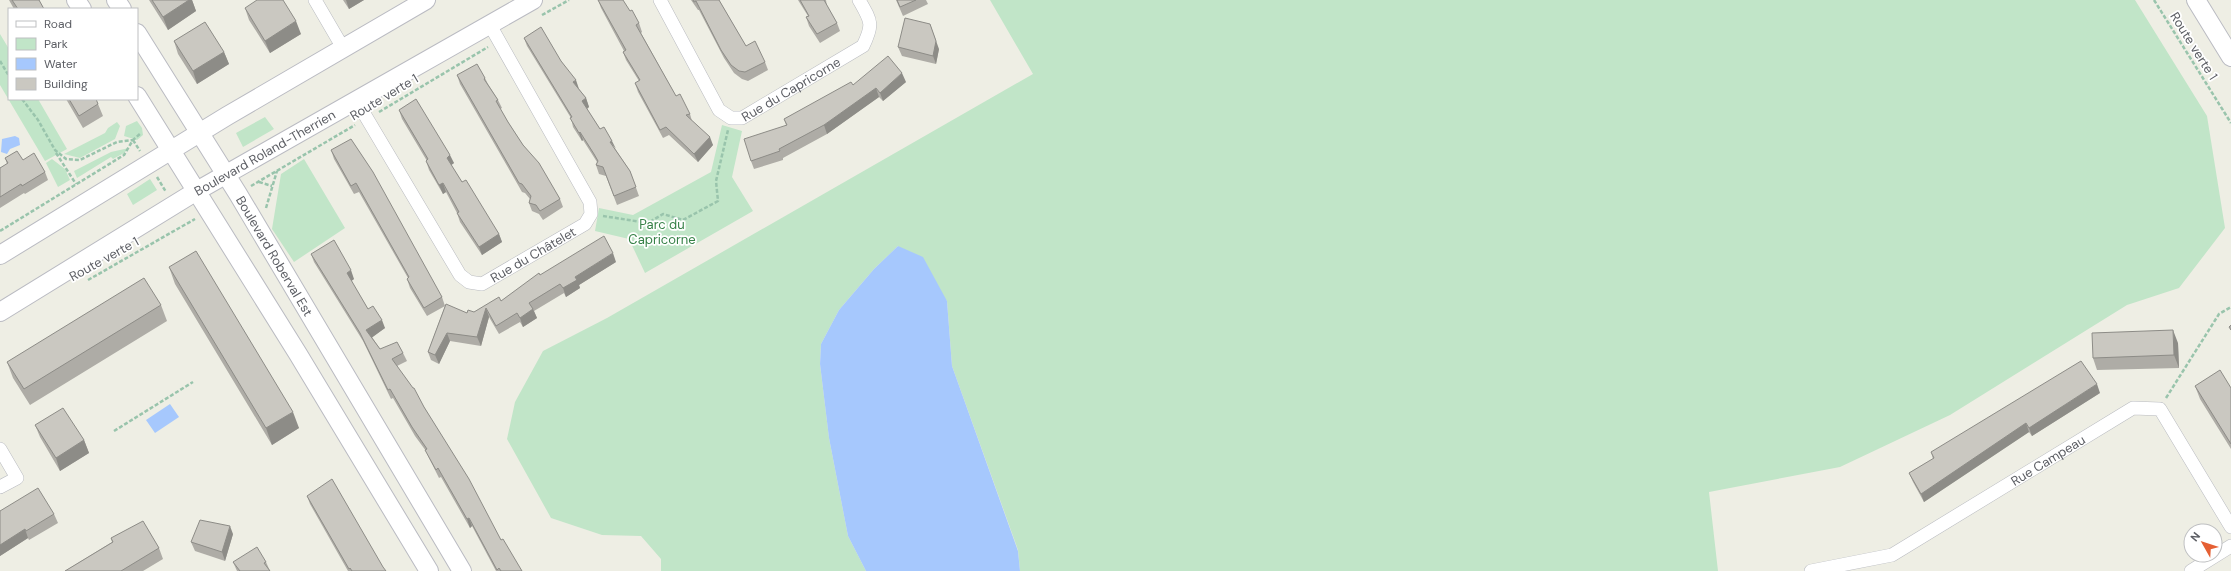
<svg xmlns="http://www.w3.org/2000/svg" width="2231" height="571" font-family="'DM Sans',sans-serif">
<rect width="100%" height="100%" fill="#eeeee4"/>
<path fill="#c1e5c8" d="M990,0H2135L2207,116L2225,228L2179,288L2127,305L1950,415L1840,467L1709,492L1718,571H1020L1018,550L952,366L947,301L898,246L874,269L839,310L821,344L820,364L829,438L848,536L866,571H661V559L641,536L602,535L551,518L507,439L515,402L543,351L607,318L1033,74Z
M0,34L9,49V99H38L67,149L45,161L0,85Z
M265,117L274,129L243,147L236,133Z
M137,121L142,128L143,135L137,140L124,136L126,126Z
M117,122L120,126L115,139L80,158L64,154L105,133L108,128Z
M722,125L742,131L732,177L753,211L645,273L629,239L595,231L599,208L633,215L711,172Z
M129,148L124,153L113,159L111,157L77,178L74,171L111,152Z
M52,159L65,169L70,180L58,187L46,163Z
M304,159L345,228L294,262L272,229L281,174Z
M150,179L157,190L133,205L127,194Z"/>
<path fill="#a6c8fd" d="M15,136L19,138L20,145L10,149L7,154L1,152L2,139Z
M898,246L923,257L947,301L952,366L1018,551L1020,571H866L848,536L829,438L820,364L821,344L839,310L874,269Z
M170,404L179,417L155,433L146,420Z"/>
<g fill="none" stroke-linecap="round" stroke-linejoin="round">
<defs>
<g id="street">
<path d="M315,0L343,48"/>
<path id="s1" d="M660,0L719,110L731,118H742L863,46C874,24 871,21 859,0"/>
<path id="s2" d="M356,100L460,275L469,282L482,284L585,224L591,214L590,202L490,25"/>
<path d="M0,449L17,478L0,487"/>
<path id="s3" d="M1811,571L1892,555L2133,408L2160,409L2231,527"/>
<path d="M2191,571L2231,546"/>
</g>
<g id="secondary">
<path d="M76,0L82,9"/>
<path d="M116,0L122,9"/>
<path d="M2196,0L2231,57"/>
<path id="s4" d="M137,33L238,194L462,571"/>
<path d="M137,96L298,354L429,571"/>
<path d="M0,255L227,116L426,0"/>
<path id="s5" d="M0,312L195,192L533,0"/>
</g>
</defs>
<use href="#street" stroke="#b9bbc0" stroke-width="14"/>
<use href="#secondary" stroke="#babbc2" stroke-width="20"/>
<path stroke="#99c4ac" stroke-width="2.5" stroke-dasharray="4 2" stroke-linecap="butt" d="M2154,0L2231,123
M542,15L569,0
M0,61L9,76
M22,99L38,120L55,150L66,159L80,160L117,142L133,140
M379,112L488,47
M133,140L140,151
M56,153L76,184
M157,177L166,192
M259,182L272,186
M251,186L355,125
M266,208L277,171
M603,216L648,223L663,214L683,220L718,201L716,181L728,130
M0,231L124,155L133,140L141,133
M88,280L195,219
M2166,398L2219,314L2231,307
M114,431L193,382"/>
<use href="#street" stroke="#fff" stroke-width="13"/>
<use href="#secondary" stroke="#fff" stroke-width="18"/>
</g>
<path fill="#aeaca6" d="M9,0H39L44,9H14Z
M149,0H192L196,11L168,30Z
M343,0H364L349,9Z
M598,0L639,23L642,32L641,33L676,96L690,114L692,121L713,145L698,162L669,135L663,138L638,92L635,83L639,81L626,60L623,52L624,51L601,8Z
M691,0H719L746,46L765,62L768,70L748,81L742,79L734,73L724,58L699,10H698Z
M798,0H826L827,6L837,23L840,31L820,43L809,26L806,17L808,16Z
M896,0H926L928,4L903,16Z
M245,8L301,34L270,53L249,20Z
M524,38L561,61L579,89L586,98L589,107L587,109L600,129L616,150L630,171L639,196L617,205L606,176L599,174L596,165L597,162L583,140L582,141L573,127L571,118L527,46Z
M174,41L224,52L229,64L197,84L178,54Z
M898,47L939,49L936,64L902,56Z
M457,75L485,78L488,84L498,100L502,108L500,109L508,122L523,145L560,199L563,207L543,220L539,214L532,211L529,203L530,199L525,193L522,192L460,84Z
M906,82L883,101L879,97L827,134L783,158V160L754,169L751,161L786,125L784,119L853,85Z
M66,99H96L98,104L103,116L83,128Z
M399,110L454,163L451,165L462,182L499,234L502,242L482,255L460,222L457,213L446,192L443,194L429,170L426,161H427L402,119Z
M331,150L442,297L445,306L467,313L474,312L501,301L540,275L616,262L579,285L580,288L566,297L564,293L534,311L537,318L523,327L520,322L499,334L489,317L481,346L450,341L439,364L431,360L428,352L445,306L427,316L410,288L407,279L408,278L359,192L354,194L334,159Z
M5,158L23,160L45,172L48,180L25,194L24,193L0,208V168L7,164Z
M311,254L354,279L351,281L368,309L385,328L372,337L380,349L403,353L407,361L397,366L424,407L501,540L522,571H496L472,526L470,528L441,477L439,478L429,458L426,451L415,436L393,398L391,399L363,341L314,262Z
M169,267L299,428L272,445L175,284Z
M161,305L167,321L30,405L13,378L7,362Z
M2178,343L2179,368L2097,370L2093,358Z
M2195,386L2231,388V449L2200,399Z
M2100,393L2032,436L2029,432L1924,502L1913,482L1909,473L1933,459L1931,452Z
M35,425L84,440L89,453L60,471L40,437Z
M307,496L386,571H348L310,504Z
M0,511L54,514L58,523L29,540L28,538L0,556Z
M233,534L225,561L195,551L191,542Z
M111,538L159,548L163,559L143,571H65L112,542Z
M233,562H266L270,571H237Z"/>
<path fill="#8d8c87" d="M189,0H192L196,11L168,30L163,17Z
M346,0H364L349,9Z
M296,21L301,34L270,53L265,41Z
M930,24L939,49L936,64L933,56Z
M224,52L229,64L197,84L193,71Z
M902,73L906,82L883,101L880,93Z
M576,80L579,89L573,82Z
M876,88L879,97L827,134L824,125Z
M586,98L589,107L585,110L582,101Z
M580,132L583,140L582,141L579,133Z
M710,137L713,145L698,162L694,154Z
M612,141L616,149L610,142Z
M450,155L454,163L450,166L447,158Z
M443,183L446,192L443,194L439,185Z
M499,234L502,242L482,255L479,247Z
M613,253L616,262L579,285L580,288L566,297L563,288L575,277Z
M351,270L354,279L350,282L347,273Z
M486,308L489,317L481,346L477,337Z
M533,309L537,318L523,327L520,318Z
M382,320L385,328L370,339L366,330Z
M2173,330L2178,343L2179,368L2174,355Z
M447,333L450,341L439,364L435,355Z
M2097,384L2100,393L2032,436L2029,428Z
M293,412L299,428L272,445L266,428Z
M2026,423L2029,432L1924,502L1921,494Z
M84,440L89,453L60,471L56,458Z
M469,518L472,526L470,528L467,519Z
M230,526L233,534L225,561L222,552Z
M25,529L28,538L0,556V545Z"/>
<path fill="#cac8c1" stroke="#8d8c87" d="M12,0H39L44,9H18Z
M152,0H189L163,17Z
M257,0H283L296,21L265,41L245,8Z
M598,0H623L630,11L632,10L639,23L636,25L676,96L680,94L690,114L686,115L710,137L694,154L666,127L660,130L635,83L640,80L623,52L626,50Z
M693,0H719L746,46L755,41L765,62L745,72L739,71L731,65L721,50L696,1L694,2Z
M800,0H824L837,23L817,34L806,17L809,16Z
M897,0H916L900,7Z
M905,18L930,24L936,41L933,56L898,47Z
M205,22L224,52L193,71L174,41Z
M541,27L561,61L576,80L573,82L586,98L582,101L600,129L604,127L612,141L610,142L630,171L636,187L614,196L603,167L596,165L598,161L594,154L580,132L579,133L570,118L572,117L524,38Z
M888,56L902,73L880,93L876,88L824,125L779,149L780,151L751,161L744,139L787,125L784,119L851,82L853,85Z
M477,64L485,78L484,79L498,100L496,101L508,122L523,145L539,163L560,199L540,211L536,205L529,203L531,196L522,184L519,183L457,75Z
M69,99H96L98,104L79,116Z
M416,99L450,155L447,158L462,182L466,180L499,234L479,247L457,213L459,212L443,183L439,185L426,161L428,159L399,110Z
M351,139L373,172L442,297L424,308L407,279L409,277L356,183L351,186L331,150Z
M17,151L23,160L34,153L45,172L22,186L21,184L0,197V168L8,163L5,158Z
M604,236L613,253L575,277L577,280L563,288L560,284L529,303L533,309L520,318L517,313L496,326L486,308L477,337L447,333L435,355L428,352L446,304L467,313L468,310L474,312L499,297L501,301L539,273L540,275Z
M334,240L351,270L347,273L368,309L373,306L382,320L366,330L380,349L397,342L403,353L392,359L413,388H414L424,407L469,479L501,540L503,539L522,571H501L499,568L497,570L469,518L467,519L438,468L436,470L425,450L427,449L412,427L390,389L388,390L360,333L311,254Z
M196,251L293,412L266,428L169,267Z
M144,278L161,305L24,389L7,362Z
M2231,325V330L2229,327Z
M2173,330L2174,355L2093,358L2092,333Z
M2081,361L2097,384L2029,428L2026,423L1921,494L1909,473L1934,458L1931,452Z
M2220,370L2231,388V444L2195,386Z
M63,408L84,440L56,458L35,425Z
M332,479L383,567L386,571H352L350,568L349,569L307,496Z
M38,488L54,514L26,531L25,529L0,545V511Z
M200,520L230,526L222,552L191,542Z
M143,521L159,548L121,571H65L113,542L111,538Z
M257,547L266,562L264,563L270,571H240L233,562Z"/>
<g text-anchor="middle" dominant-baseline="central" stroke-width="3.5" stroke-linejoin="round" paint-order="stroke">
<g font-size="13" fill="#5c5e64" stroke="#fff">
<text transform="translate(2194 46) rotate(58)">Route verte 1</text>
<text stroke="none"><textPath href="#s1" startOffset="207">Rue du Capricorne</textPath></text>
<text transform="translate(384 97) rotate(-31)">Route verte 1</text>
<text stroke="none"><textPath href="#s5" startOffset="309">Boulevard Roland-Therrien</textPath></text>
<text stroke="none"><textPath href="#s2" startOffset="287">Rue du Châtelet</textPath></text>
<text stroke="none"><textPath href="#s4" startOffset="262">Boulevard Roberval Est</textPath></text>
<text transform="translate(104 259) rotate(-29)">Route verte 1</text>
<text stroke="none"><textPath href="#s3" startOffset="265">Rue Campeau</textPath></text>
</g>
<g font-size="13" fill="#368147" stroke="#fff">
<text x="662" y="224">Parc du<tspan x="662" dy="15">Capricorne</tspan></text>
</g>
</g>
<rect x="8" y="8" width="130" height="92" fill="#ffffff" stroke="#bebfc1"/>
<rect x="16" y="21" width="20" height="6" fill="#ffffff" stroke="#bebfc1"/>
<text x="44" y="28" font-size="12" fill="#5c5e64">Road</text>
<rect x="16" y="38" width="20" height="12" fill="#c1e5c8" stroke="#bebfc1"/>
<text x="44" y="48" font-size="12" fill="#5c5e64">Park</text>
<rect x="16" y="58" width="20" height="12" fill="#a6c8fd" stroke="#bebfc1"/>
<text x="44" y="68" font-size="12" fill="#5c5e64">Water</text>
<rect x="16" y="78" width="20" height="12" fill="#cac8c1" stroke="#bebfc1"/>
<text x="44" y="88" font-size="12" fill="#5c5e64">Building</text>
<g transform="translate(2203 543) rotate(309)"><circle r="19" fill="#ffffff" stroke="#bebfc1"/>
<path d="M0-3L7 15L0 10L-7 15Z" fill="#e56034"/>
<text y="-6" font-size="11" font-weight="bold" text-anchor="middle" fill="#5c5e64">N</text>
</g>
</svg>
